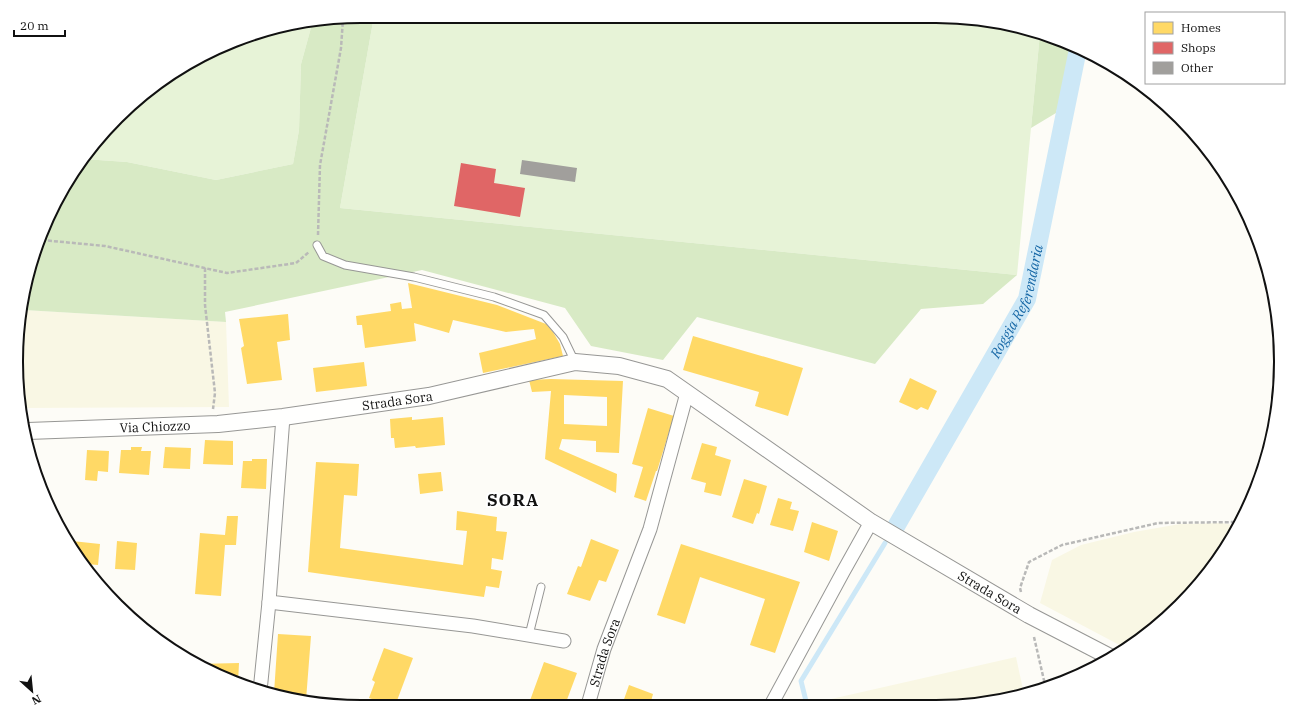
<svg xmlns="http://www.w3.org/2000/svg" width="1297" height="723" font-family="'IBM Plex Serif',serif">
<rect width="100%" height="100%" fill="#fdfcf7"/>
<path fill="#f9f7e4" d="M24,310L226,322L229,407L22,408L17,384Z
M1222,523L1238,526L1235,534L1180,606L1127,649L1040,603L1052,560L1081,545L1134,532L1180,524Z
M1016,657L1024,694L980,704L819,705L818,702Z"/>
<path fill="#e7f3d7" d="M374,16L958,17L1040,33L1017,275L340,208Z
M312,24L301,64L299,130L293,164L216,180L127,162L84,159L151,87L251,34Z"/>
<path fill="#d8eac5" d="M362,16H374L340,208L1017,275L983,304L921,309L875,364L697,317L663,360L591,346L565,308L422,270L225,312L226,322L24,310L28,272L74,169L84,159L127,162L216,180L293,164L299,130L301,64L312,24Z
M1040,33L1046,34L1074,47L1056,113L1031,128Z"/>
<path fill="#ffd966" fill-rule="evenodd" d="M408,283L497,305L546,324L553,332L560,344L563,356L483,373L479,353L536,339L534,329L506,332L453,320L449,333L414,323L416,341L365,348L362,325H357L356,316L391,311L390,304L401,302L402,309L412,308Z
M288,314L290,340L277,342L282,380L247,384L241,348L244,346L239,319Z
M693,336L803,368L788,416L755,406L759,392L683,370Z
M364,362L367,386L316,392L313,368Z
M910,378L937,391L928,410L921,407L917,410L899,402Z
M551,379L623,381L619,453L596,452V441L562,439L559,449L617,474L616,493L545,459L551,391L532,392L529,380ZM564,395L607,397V426L564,424Z
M648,408L674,416L657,471H656L646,501L634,497L643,467L632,464Z
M412,417V420L443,417L445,445L416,448L415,446L395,448L394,438H391L390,419Z
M205,440L233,441V465L203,464Z
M702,443L717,447L715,455L731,460L721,496L704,492L706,483L691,479Z
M131,447H142L141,451H151L149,475L119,473L121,450H131Z
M165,447L191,448L190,469L163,468Z
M87,450L109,451L108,472L98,471L97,481L85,480Z
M252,459H267L266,489L241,488L243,461H252Z
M316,462L359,464L357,496L344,495L340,548L463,565L467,531L456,530L457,511L497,517L496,531L507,532L503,560L492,558L491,569L502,571L499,588L486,586L484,597L308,572Z
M441,472L443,491L420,494L418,474Z
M744,479L767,486L759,514L757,513L753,524L732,517Z
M778,498L792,502L790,509L799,511L793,531L770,525Z
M227,516H238L236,545H225L221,596L195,594L200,533L225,535Z
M812,522L838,531L829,561L804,552Z
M591,539L619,550L606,582L599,580L590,601L567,594L578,566L581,567Z
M72,541L100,544L98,565L86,564Z
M117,541L137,543L135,570L115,569Z
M681,544L800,582L775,653L750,645L765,599L700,577L685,624L657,615Z
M278,634L311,636L306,700L274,693Z
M384,648L413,658L395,706H370L372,699L369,698L375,682L372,680Z
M544,662L577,673L565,705L528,706Z
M239,663L238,683L197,664Z
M629,685L653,694L650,705H622Z"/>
<path fill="#e06666" d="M461,163L496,169L494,183L525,188L520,217L454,206Z"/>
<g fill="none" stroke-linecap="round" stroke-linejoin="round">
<path stroke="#cde8f7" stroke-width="5" d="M807,705L801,681L885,543"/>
<path stroke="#cde8f7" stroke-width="18" id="s1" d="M894,530L1027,299L1078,49"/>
</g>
<path fill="#a19f9c" d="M522,160L577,168L575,182L520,174Z"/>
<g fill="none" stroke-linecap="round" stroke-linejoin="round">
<defs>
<path id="service" d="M317,245L323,256L345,265L414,277L494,297L544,315L563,337L575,362
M529,635L541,587"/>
<g id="minor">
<path d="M283,417L269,602L473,626L564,641"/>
<path d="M260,691L269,602"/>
<path id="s2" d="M588,705L604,649L650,529L687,393"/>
<path d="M771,705L843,572L871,522"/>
</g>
<g id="tertiary">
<path id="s3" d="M28,431L218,424L283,417L429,396L575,362L619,366L667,379L871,522L1029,615L1110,657"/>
</g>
</defs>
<use href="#service" stroke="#979795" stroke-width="9"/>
<use href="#minor" stroke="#979795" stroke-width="15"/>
<use href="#tertiary" stroke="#979795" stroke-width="18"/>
<path stroke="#b9b9b8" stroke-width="2.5" stroke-dasharray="4 2" stroke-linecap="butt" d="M318,235L320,165L341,48L343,19
M42,240L105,246L227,273L296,263L309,252
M205,268V305L215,393L213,409
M1021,592L1020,588L1029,562L1062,545L1158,523L1240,522
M1034,637L1046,689"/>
<use href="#service" stroke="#fffffe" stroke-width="7"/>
<use href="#minor" stroke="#fffffe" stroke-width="13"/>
<use href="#tertiary" stroke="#fffffe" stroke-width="16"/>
</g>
<g text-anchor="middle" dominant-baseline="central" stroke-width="4" stroke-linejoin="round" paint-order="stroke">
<g font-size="13" fill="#111" stroke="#fff">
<text stroke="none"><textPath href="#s3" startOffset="371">Strada Sora</textPath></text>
<text stroke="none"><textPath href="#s3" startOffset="127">Via Chiozzo</textPath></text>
<text stroke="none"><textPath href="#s3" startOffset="1034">Strada Sora</textPath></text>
<text stroke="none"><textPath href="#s2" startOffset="55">Strada Sora</textPath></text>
</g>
<g font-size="14" font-style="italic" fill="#1768a6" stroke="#fff">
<text stroke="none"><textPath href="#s1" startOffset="261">Roggia Referendaria</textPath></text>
</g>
<g font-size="17" font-weight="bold" letter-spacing="1" fill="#111" stroke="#fff">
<text x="513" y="500">SORA</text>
</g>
</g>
<path d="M0 0H1297V723H0ZM361 23H936A338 338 0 0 1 1274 361V362A338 338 0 0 1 936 700H361A338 338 0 0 1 23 362V361A338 338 0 0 1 361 23Z" fill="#fff" fill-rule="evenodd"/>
<path fill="none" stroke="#111" stroke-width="2" d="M361 23H936A338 338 0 0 1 1274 361V362A338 338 0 0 1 936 700H361A338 338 0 0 1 23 362V361A338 338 0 0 1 361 23Z"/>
<rect x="1145" y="12" width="140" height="72" fill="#ffffff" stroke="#a0a0a0"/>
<rect x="1153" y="22" width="20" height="12" fill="#ffd966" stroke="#a0a0a0"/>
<text x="1181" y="32" font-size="12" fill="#111111">Homes</text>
<rect x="1153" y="42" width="20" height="12" fill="#e06666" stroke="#a0a0a0"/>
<text x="1181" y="52" font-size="12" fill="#111111">Shops</text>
<rect x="1153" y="62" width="20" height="12" fill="#a19f9c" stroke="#a0a0a0"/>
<text x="1181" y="72" font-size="12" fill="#111111">Other</text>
<g transform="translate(32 691) rotate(153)" stroke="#ffffff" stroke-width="3" paint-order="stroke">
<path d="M0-3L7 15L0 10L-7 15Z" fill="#111111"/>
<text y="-6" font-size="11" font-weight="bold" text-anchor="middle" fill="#111111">N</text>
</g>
<path d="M14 30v6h51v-6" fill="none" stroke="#111111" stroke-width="2"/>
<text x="20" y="30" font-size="12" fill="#111111" stroke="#ffffff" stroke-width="3" paint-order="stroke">20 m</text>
</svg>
